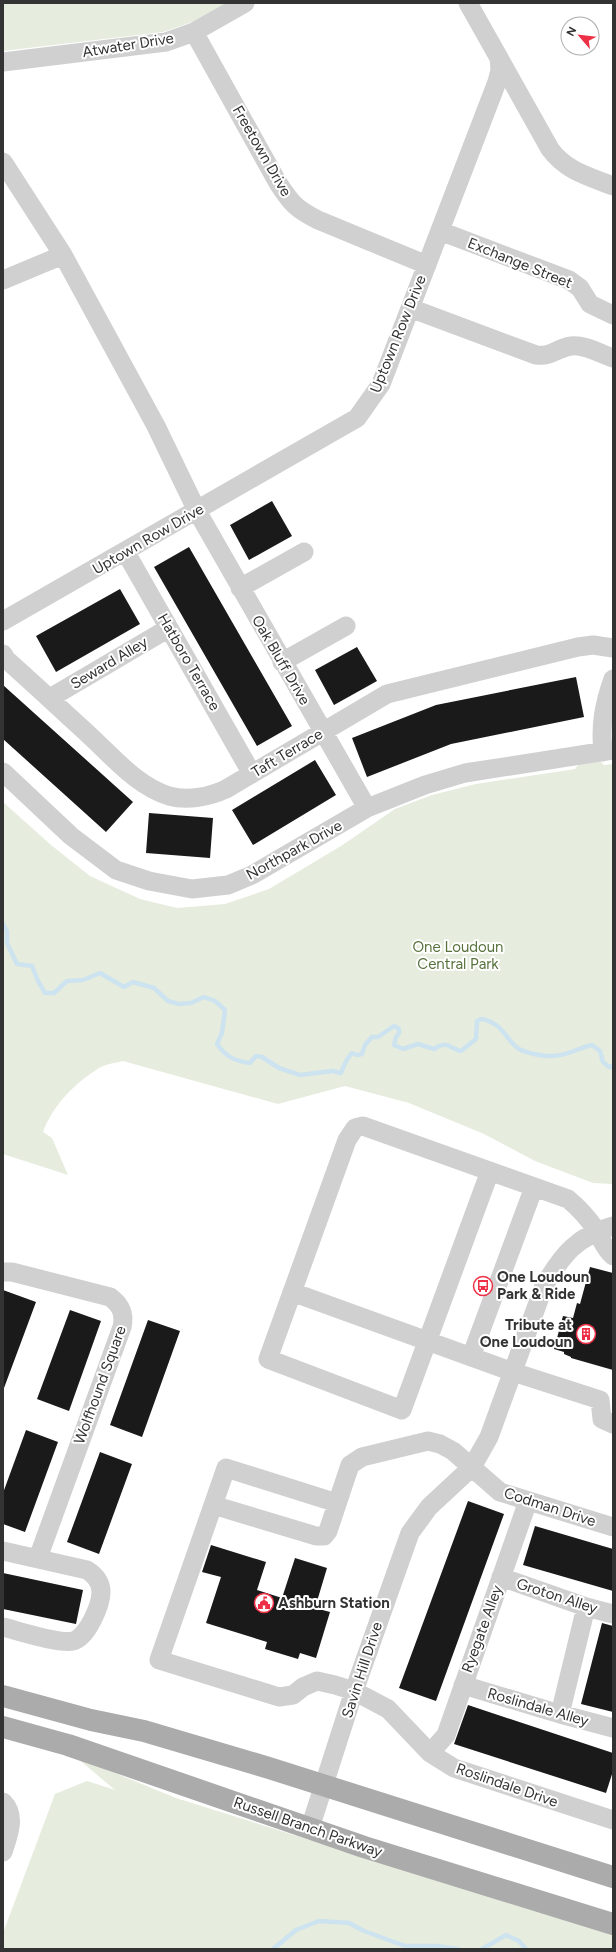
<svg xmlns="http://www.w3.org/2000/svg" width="616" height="1952" font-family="Figtree,sans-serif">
<rect width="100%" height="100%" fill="#fff"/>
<path fill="#e6ecde" d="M3,3H226L195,21L163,32L3,51Z
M600,761L604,765L613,764V1184L593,1183L535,1161L484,1134L409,1103L345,1086L278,1104L123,1061C115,1063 106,1064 99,1068C75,1083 53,1105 43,1132L52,1138L68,1175L3,1154V802L51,845L90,876L140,899L177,908L225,904L269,889L341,846L395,809L432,795L476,784L575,769L579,764Z
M76,1757L176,1798L613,1935V1949H3V1933L55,1794L87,1781L115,1790Z"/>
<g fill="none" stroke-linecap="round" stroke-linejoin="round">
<path stroke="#cde3ef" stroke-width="4.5" d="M3,924L7,931V943L17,964L32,966L38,981L45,993H54L67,981L83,980L100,973L124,987L133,982L154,988L168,1001L179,1004L191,1003L204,997L215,1001L225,1010L222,1033L217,1044C226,1057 235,1061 250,1063L256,1056L262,1057L279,1068L300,1075L332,1071L341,1073C344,1065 346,1059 352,1053L357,1055L362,1054L365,1045L372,1037H378L394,1026L399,1029V1033L396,1037L394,1045L403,1049L418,1044L434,1049C448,1040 449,1048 461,1051L476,1039L477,1021L481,1019C503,1022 506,1041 519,1049C526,1053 542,1056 550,1056C565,1057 578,1048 592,1045L600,1051L603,1062L609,1067L613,1066
M273,1949L296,1930L319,1921L349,1923L364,1931L405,1946H437L458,1949
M482,1949L506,1935L519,1941L526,1949"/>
</g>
<path fill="#1a1a1a" d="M272,501L292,536L249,560L230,525Z
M189,547L292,726L257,746L154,567Z
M120,589L140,624L56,672L36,636Z
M357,647L377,681L334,705L315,670Z
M576,677L584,717L451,744L367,777L352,738L436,705Z
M3,685L133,802L106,832L3,739Z
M315,760L336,795L253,845L232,810Z
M149,813L213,818L210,858L146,853Z
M590,1267L613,1273V1370L571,1358V1357L564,1354V1352L554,1349L563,1316L573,1318L577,1303L580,1304Z
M3,1290L36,1302L4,1388H3Z
M70,1310L101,1321L69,1411L37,1399Z
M148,1320L180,1331L142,1437L110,1425Z
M26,1430L58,1442L25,1532L3,1524V1493Z
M100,1452L132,1464L99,1554L67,1542Z
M468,1501L504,1514L436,1701L399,1688Z
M535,1526L613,1549V1591L523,1565Z
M211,1545L266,1562L257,1590L282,1598L295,1558L327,1568L315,1608L330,1612L316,1658L300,1653L298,1659L265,1649L267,1642L206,1623L221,1577L202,1572Z
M3,1573L83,1590L76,1624L3,1609Z
M602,1623L613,1626V1712L581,1704Z
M468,1705L613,1753V1771L606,1793L454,1744Z"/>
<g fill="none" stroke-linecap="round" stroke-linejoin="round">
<path stroke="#d0d0d0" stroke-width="19" d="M194,32L278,183C291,203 296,209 318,220L427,265
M499,58L550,149C566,171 588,176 613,186
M3,62L166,42L194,32L245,3
M3,162L63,255L156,426L197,511L367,808
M440,231L569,280L580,288L590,304L613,315
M3,280L63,255
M410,308L536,355C552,357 557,348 571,346C584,344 601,354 613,358
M125,551L252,774
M240,588L304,552
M3,621L357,418L381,384L497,82L500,70L499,58L468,3
M3,654L6,659C34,684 62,710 89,735C114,758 137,786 169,796C187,801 209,797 226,789L387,694L578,647L593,645L613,648
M282,662L346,626
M50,698L169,628
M603,752C600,725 604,704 613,679
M3,772L71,836L116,870L149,881L192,889L228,885L252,875L367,808L425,785L465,773L613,750
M490,1171L402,1410L268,1359L347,1140L355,1128L363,1126L568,1199C579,1208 588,1218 596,1230C602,1240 604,1248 613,1256
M3,1272H12L110,1297C121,1305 125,1314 122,1327L38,1558
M292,1292L513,1372L600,1400L602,1419L613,1424
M471,1357L534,1187
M337,1503L226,1468L159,1660L279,1697L293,1695L303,1687L317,1681L335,1685L354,1691L388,1709L430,1753L454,1768L613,1820
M213,1505L316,1536H324L328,1531L350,1465L362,1457L428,1441L440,1444L453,1451L500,1492L613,1527
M3,1551L87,1570C95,1575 101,1582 101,1592C101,1605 87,1638 73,1641C58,1644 19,1631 3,1627
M501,1577L586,1607L613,1614
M463,1685L560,1714L613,1728
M560,1714L586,1607
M430,1753L446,1735L528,1501
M3,1802C17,1816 8,1836 3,1852
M310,1828L354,1691L410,1533L429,1507L472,1467L489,1437L544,1286C562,1255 577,1236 613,1226"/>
<path stroke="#ababab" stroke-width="22" d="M3,1696L91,1720L144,1731L269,1768L613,1877
M3,1727L68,1745L364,1847L613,1924"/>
</g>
<defs>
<symbol id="bus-ring" viewBox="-11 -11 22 22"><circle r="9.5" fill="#fff" stroke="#ee3047" stroke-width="1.5"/><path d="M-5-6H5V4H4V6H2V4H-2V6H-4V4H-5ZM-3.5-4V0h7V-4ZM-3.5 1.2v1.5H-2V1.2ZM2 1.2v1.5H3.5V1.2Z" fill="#ee3047"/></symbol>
<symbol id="building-ring" viewBox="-11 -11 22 22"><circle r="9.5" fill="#fff" stroke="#ee3047" stroke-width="1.5"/><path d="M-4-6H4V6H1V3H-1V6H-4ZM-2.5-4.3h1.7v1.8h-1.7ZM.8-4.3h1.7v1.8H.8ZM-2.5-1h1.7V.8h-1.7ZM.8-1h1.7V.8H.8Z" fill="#ee3047"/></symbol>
<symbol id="civic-ring" viewBox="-11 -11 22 22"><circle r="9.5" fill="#fff" stroke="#ee3047" stroke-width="1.5"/><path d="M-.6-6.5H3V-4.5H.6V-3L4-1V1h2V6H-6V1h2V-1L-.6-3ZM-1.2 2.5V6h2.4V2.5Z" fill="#ee3047"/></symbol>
</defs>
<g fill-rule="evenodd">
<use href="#bus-ring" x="472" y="1275" width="22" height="22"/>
<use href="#building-ring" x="575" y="1323" width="22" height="22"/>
<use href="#civic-ring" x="253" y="1592" width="22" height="22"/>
</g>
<g text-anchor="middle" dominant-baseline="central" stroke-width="4" stroke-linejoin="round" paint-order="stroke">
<g font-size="15" fill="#333" stroke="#fff">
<text transform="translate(128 45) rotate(-9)">Atwater Drive</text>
<text transform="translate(262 151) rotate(60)">Freetown Drive</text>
<text transform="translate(520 263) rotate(22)">Exchange Street</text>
<text transform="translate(398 334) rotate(-68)">Uptown Row Drive</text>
<text transform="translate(148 539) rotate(-30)">Uptown Row Drive</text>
<text transform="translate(281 660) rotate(60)">Oak Bluff Drive</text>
<text transform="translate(189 662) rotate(60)">Hatboro Terrace</text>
<text transform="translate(109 663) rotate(-31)">Seward Alley</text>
<text transform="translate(287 753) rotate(-31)">Taft Terrace</text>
<text transform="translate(294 850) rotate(-29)">Northpark Drive</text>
<text transform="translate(100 1385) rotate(-70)">Wolfhound Square</text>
<text transform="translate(550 1507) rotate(18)">Codman Drive</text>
<text transform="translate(557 1596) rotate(18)">Groton Alley</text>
<text transform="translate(482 1629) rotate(-70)">Ryegate Alley</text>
<text transform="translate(362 1670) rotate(-72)">Savin Hill Drive</text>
<text transform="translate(538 1707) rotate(16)">Roslindale Alley</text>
<text transform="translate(507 1785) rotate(19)">Roslindale Drive</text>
<text transform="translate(308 1827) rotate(19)">Russell Branch Parkway</text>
</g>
<g font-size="15" fill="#58723d" stroke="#fff">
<text x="458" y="947">One Loudoun<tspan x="458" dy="17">Central Park</tspan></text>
</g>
<g font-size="15" font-weight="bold" fill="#333" stroke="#fff" text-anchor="start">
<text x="497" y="1277">One Loudoun<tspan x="497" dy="17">Park &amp; Ride</tspan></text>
<text x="572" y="1325" text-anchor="end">Tribute at<tspan x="572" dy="17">One Loudoun</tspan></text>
<text x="278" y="1603">Ashburn Station</text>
</g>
</g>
<rect width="616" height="1952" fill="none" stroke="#333333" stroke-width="8"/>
<g transform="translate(580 36) rotate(298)"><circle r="19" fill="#ffffff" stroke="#adadad"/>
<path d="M0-3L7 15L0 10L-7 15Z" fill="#ee3047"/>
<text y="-6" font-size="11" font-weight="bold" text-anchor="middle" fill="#333333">N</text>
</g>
</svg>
